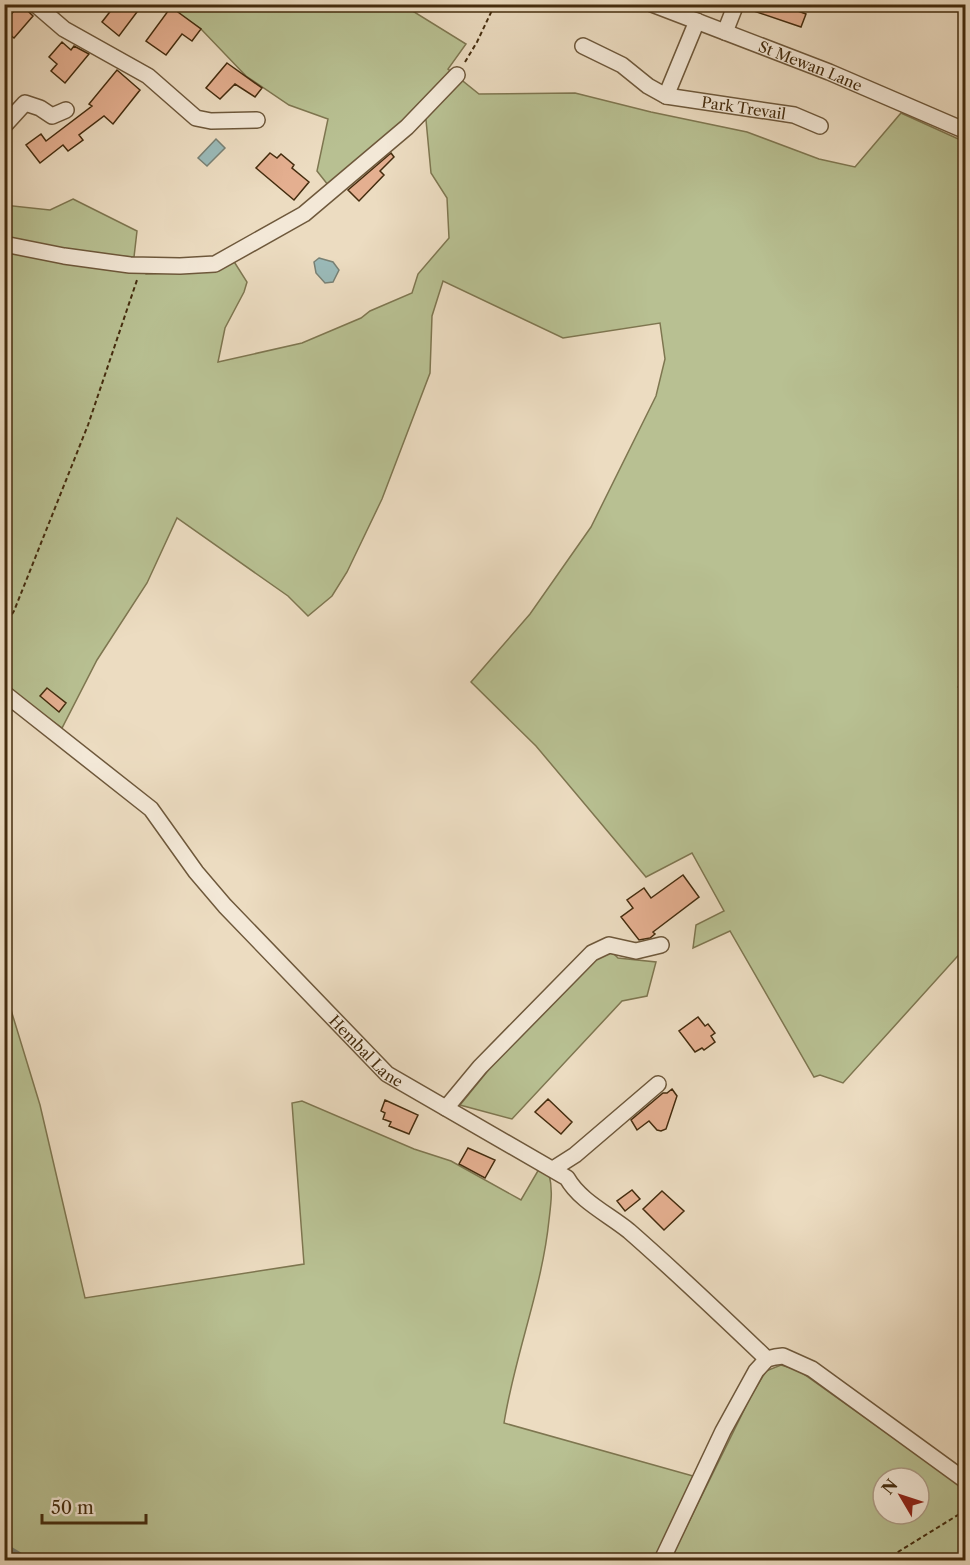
<svg xmlns="http://www.w3.org/2000/svg" width="970" height="1565" font-family="'Libre Caslon Text',serif">
<rect width="100%" height="100%" fill="#ecdcc1"/>
<filter id="stains"><feTurbulence type="fractalNoise" baseFrequency=".00333" numOctaves="4"/><feColorMatrix values="0 0 0 0 .2 0 0 0 0 .09 0 0 0 0 .02 0 0 0 .5 -.17"/></filter>
<radialGradient id="worn" r=".72"><stop offset=".6" stop-color="#630" stop-opacity="0"/><stop offset="1" stop-color="#630" stop-opacity=".3"/></radialGradient>
<path fill="#b8c092" stroke="#7e7650" stroke-width="1.5" fill-rule="evenodd" d="M167,5H403L466,44L448,69L479,94L575,93L651,112L747,132L819,159L855,167L901,113L965,142L966,681L958,687L966,693L965,948L843,1083L820,1075L814,1077L730,931L693,948L696,925L724,911L692,853L646,877L536,746L471,682L530,614L591,527L656,396L665,359L660,323L563,338L443,281L432,316L430,373L382,499L347,572L332,596L308,616L288,596L177,518L147,583L97,660L62,728L5,686V248L142,265L146,274L192,272L233,260L247,282L244,292L225,328L218,362L302,343L361,318L370,311L412,293L418,274L449,238L447,198L431,173L426,120L397,128L328,185L317,171L328,119L289,105L246,76L201,29Z
M73,199L137,231L134,257L81,254L5,240L4,205L50,210Z
M611,951L618,958L656,962L647,996L622,1001L512,1119L460,1105L490,1068L595,959Z
M4,987L40,1105L85,1298L304,1264L292,1103L302,1101L414,1149L451,1161L521,1200L539,1169L549,1174C553,1190 551,1203 549,1220C542,1289 515,1354 504,1423L693,1476L656,1560H535L529,1558L528,1560H5Z
M781,1365L798,1370L965,1489V1560H670L751,1396L766,1371ZM883,1478H919V1514H883Z"/>
<path fill="#9abab9" stroke="#788175" stroke-width="1.5" d="M216,139L225,148L207,166L198,158Z
M319,258L333,262L339,270L333,282L325,283L316,273L314,262Z"/>
<g fill="none" stroke-linecap="round" stroke-linejoin="round">
<path stroke="#788175" stroke-width="4.5" d="M4,1545L29,1560"/>
</g>
<path fill="#e4af90" stroke="#442c0e" stroke-width="1.5" d="M7,4H26L28,11L33,16L14,38L4,30V22L14,11Z
M116,4H143L119,36L102,22Z
M746,4H779L806,14L801,27L745,8Z
M171,7L201,29L192,41L182,34L166,55L146,41Z
M62,42L71,50L74,46L89,54L65,83L51,71L57,64L49,57Z
M227,63L262,88L255,97L235,84L220,99L206,88Z
M117,70L140,90L113,124L104,116L79,135L83,140L68,151L63,145L40,163L26,145L41,134L46,141L92,106L89,104Z
M270,153L277,158L281,154L294,165L292,168L309,182L294,200L256,168Z
M391,153L394,157L380,171L384,175L359,201L348,190Z
M47,688L66,703L59,712L40,696Z
M683,875L699,897L653,932L655,934L650,938L639,940L621,917L633,908L627,900L644,888L651,898Z
M698,1017L705,1026L708,1024L715,1033L711,1036L715,1042L704,1050L702,1048L695,1052L679,1031Z
M672,1089L677,1096L666,1129L661,1131L657,1130L649,1121L637,1130L631,1120L663,1093H667Z
M548,1099L572,1122L561,1134L535,1112Z
M385,1100L418,1115L409,1134L389,1126L391,1122L383,1119L385,1113L381,1111Z
M468,1148L495,1160L485,1178L459,1164Z
M632,1190L640,1199L625,1211L617,1201Z
M662,1191L684,1211L664,1230L643,1209Z"/>
<g fill="none" stroke-linecap="round" stroke-linejoin="round">
<defs>
<g id="minor">
<path d="M35,4L64,29L148,76L196,118L211,121L257,120"/>
<path id="s1" d="M652,4L829,72L966,131"/>
<path d="M725,32L736,4"/>
<path id="s2" d="M583,46L622,65L648,86L666,96L794,115L820,126"/>
<path d="M666,96L697,21"/>
<path d="M4,126L25,103L40,108L52,116L66,110"/>
<path d="M4,244L64,256L130,265L180,266L215,264L304,214L407,127L457,75"/>
<path id="s3" d="M4,693L151,809L196,872L225,906L387,1074L567,1178C580,1201 608,1214 629,1231C676,1272 722,1316 767,1359"/>
<path d="M446,1108L480,1067L592,953L609,945L636,951L661,945"/>
<path d="M553,1169L575,1155L658,1084"/>
<path d="M662,1560L723,1431L756,1371L767,1359L775,1357L783,1356L812,1369L966,1481"/>
</g>
</defs>
<use href="#minor" stroke="#6e583b" stroke-width="18"/>
<path stroke="#442c0e" stroke-width="2" stroke-dasharray="4.5 3" stroke-linecap="butt" d="M465,62L477,42L495,4
M4,627L14,611L88,425L137,280
M885,1560L966,1510"/>
<use href="#minor" stroke="#f3e8d7" stroke-width="15"/>
</g>
<g text-anchor="middle" dominant-baseline="central" stroke-width="5" stroke-linejoin="round" paint-order="stroke">
<g font-size="15" fill="#442c0e" stroke="#f3e8d7">
<text stroke="none"><textPath href="#s1" startOffset="170">St Mewan Lane</textPath></text>
<text stroke="none"><textPath href="#s2" startOffset="176">Park Trevail</textPath></text>
<text stroke="none"><textPath href="#s3" startOffset="512">Hembal Lane</textPath></text>
</g>
</g>
<rect width="970" height="1565" fill="none" stroke="#ecdcc1" stroke-width="24"/>
<rect x="6" y="6" width="958" height="1553" fill="none" stroke="#442c0e" stroke-width="3"/>
<rect x="12" y="12" width="946" height="1541" fill="none" stroke="#442c0e" stroke-width="1.5"/>
<g transform="translate(901 1496) rotate(309)"><circle r="28" fill="#f3e8d7" stroke="#ad9d87" stroke-width="1.5"/>
<path d="M0-4.5L10 22L0 15L-10 22Z" fill="#8f2418"/>
<text y="-9" font-size="16" font-weight="bold" text-anchor="middle" fill="#442c0e">N</text>
</g>
<path d="M42 1514v9h104v-9" fill="none" stroke="#442c0e" stroke-width="3"/>
<text x="51" y="1514" font-size="18" fill="#442c0e" stroke="#f3e8d7" stroke-width="4.5" paint-order="stroke">50 m</text>
<rect width="100%" height="100%" filter="url(#stains)"/>
<rect width="100%" height="100%" fill="url(#worn)"/>
</svg>
